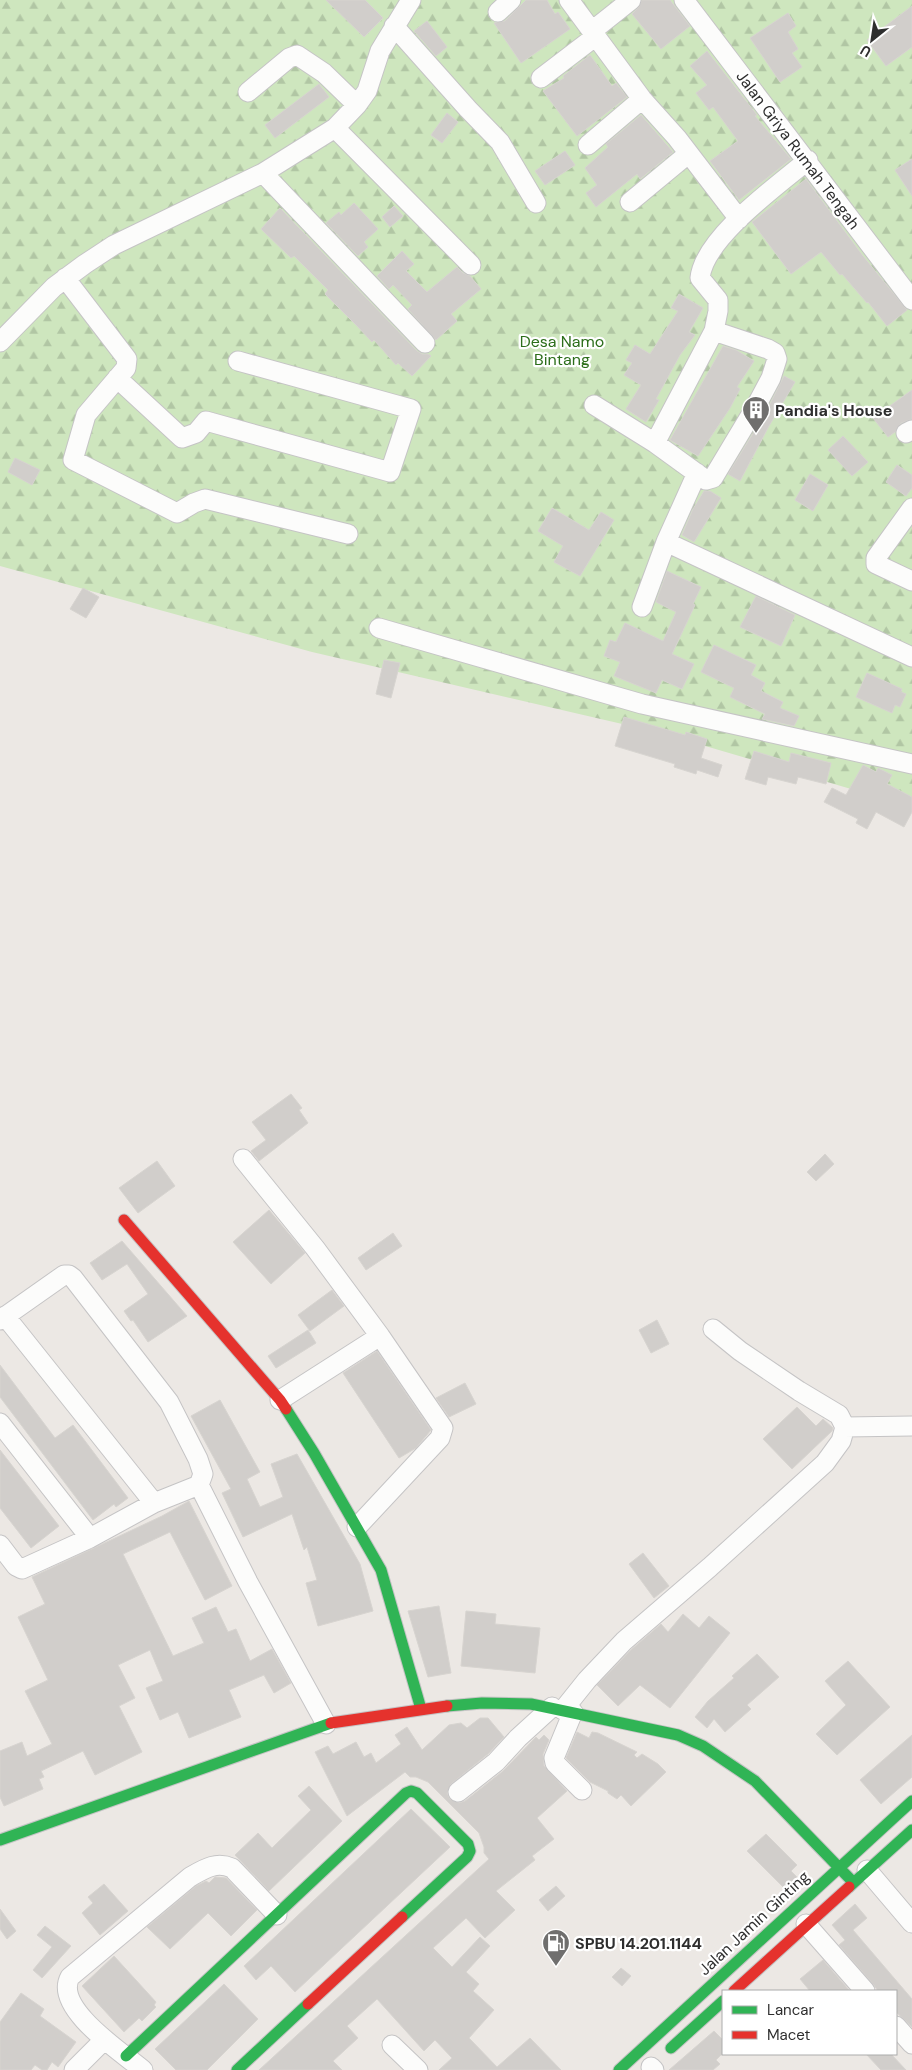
<svg xmlns="http://www.w3.org/2000/svg" width="912" height="2070" font-family="'DM Sans',sans-serif">
<defs>
<pattern id="forest-firs" width="22" height="20" patternUnits="userSpaceOnUse" patternTransform="scale(1.25)"><rect width="22" height="20" fill="#cee6be"/><path d="M5 1l3.5 6h-7zM16 11l3.5 6h-7z" fill="#b1c6a4"/></pattern>
</defs>
<rect width="100%" height="100%" fill="#ece8e4"/>
<path fill="url(#forest-firs)" d="M0,0H912V807L661,733L312,652L0,566Z"/>
<path fill="#d1cecb" stroke="#d7d4d0" d="M326,0H365L383,18L364,37Z
M526,0H547L555,14L558,12L570,29L521,63L494,23L505,21Z
M642,0H670L690,26L661,49L632,14L638,8Z
M912,6V47L886,66L867,40Z
M788,13L796,26L788,32L798,49L792,53L802,67L780,82L750,38Z
M427,21L447,47L436,56L414,31Z
M707,51L757,115L755,116L791,159L739,200L710,161L738,141L713,107L709,110L696,93L707,85L690,66Z
M590,55L612,86L616,83L627,97L577,136L543,91L564,78L563,76Z
M319,84L329,97L275,138L265,125Z
M447,113L458,122L442,143L431,135Z
M641,115L673,152L640,179L637,174L596,207L586,193L597,185L585,168L608,147L606,144Z
M565,151L575,165L545,185L535,171Z
M912,159V196L895,170Z
M806,179L863,256L907,310L887,326L868,302L867,303L842,274L840,275L821,252L791,274L752,222Z
M354,203L378,229L364,242L368,247L358,256L326,223L339,212L341,215Z
M394,206L403,216L390,227L382,217Z
M280,208L417,351L422,354H428L431,356L412,376L398,363L396,365L374,340L372,342L356,325L325,294L328,290L294,256L291,258L261,229Z
M402,251L414,264L406,271L427,292L457,267L463,273L470,276L481,289L451,314L457,321L436,340L408,309L412,305L393,285L389,289L377,276Z
M679,294L703,308L689,332L695,335L680,355L656,399L659,400L646,422L626,409L641,385L624,375L632,363L626,360L635,345L650,354L678,311L671,308Z
M723,346L736,350L754,361L737,387L740,389L730,408L698,456L670,440Z
M784,376L795,382L769,426L740,481L728,474L765,414Z
M912,390V419L901,423L895,432L888,437L873,418Z
M843,436L868,462L852,476L828,450Z
M15,458L40,470L32,485L8,472Z
M897,465L912,475V488L906,496L886,482Z
M810,474L828,485L813,511L795,500Z
M704,491H710L721,498L694,542L682,535L693,509Z
M552,508L589,530L601,512L614,520L580,576L554,562L563,546L538,531Z
M667,571L701,587L693,604L695,605L672,654L694,664L682,689L662,680L656,693L614,676L620,662L604,656L610,640L616,642L625,623L663,641L676,612L656,602Z
M83,588L99,597L86,618L70,609Z
M756,596L795,615L781,646L740,627Z
M714,645L756,665L751,675L765,683L761,691L783,702L780,708L799,716L794,726L762,719L765,714L730,697L734,688L701,672Z
M384,660L400,663L391,698L376,694Z
M867,673L902,689L901,692L906,694L900,707L895,705L892,713L856,697Z
M624,717L685,735L686,732L707,739L701,758L722,765L718,777L697,770L696,774L674,767L675,764L615,746Z
M754,751L789,762L791,753L831,763L826,784L798,777L796,784L768,777L766,785L745,779Z
M863,765L876,772L878,768L892,775L887,784L912,797V812L904,827L876,812L867,829L856,823L858,819L824,802L832,788L846,795Z
M291,1094L302,1108L299,1110L308,1123L259,1161L251,1151L266,1140L252,1122Z
M825,1154L834,1164L816,1181L807,1172Z
M157,1161L175,1186L138,1213L119,1188Z
M269,1210L305,1253L271,1284L233,1242Z
M393,1233L402,1246L366,1270L358,1258Z
M122,1241L187,1316L148,1342L133,1320L131,1321L124,1311L148,1294L127,1264L102,1280L90,1263Z
M332,1290L344,1306L310,1331L298,1315Z
M657,1320L669,1344L651,1353L639,1330Z
M308,1330L316,1343L276,1368L268,1356Z
M377,1351L431,1430L416,1448L399,1458L343,1373Z
M0,1365L55,1438L73,1425L128,1498L116,1507L114,1504L93,1520L0,1397Z
M465,1383L476,1404L449,1417L436,1398Z
M220,1400L260,1472L247,1479L260,1507L283,1497L271,1464L297,1454L360,1564L373,1611L318,1626L306,1583L317,1580L307,1547L304,1550L292,1514L243,1537L222,1493L231,1489L191,1416Z
M797,1407L816,1426L823,1419L833,1428L832,1431L792,1469L763,1439Z
M0,1450L59,1526L31,1548L0,1508Z
M189,1501L232,1586L205,1600L170,1532L123,1554L173,1656L204,1643L192,1618L216,1607L228,1632L236,1629L250,1661L272,1649L291,1683L274,1693L264,1675L229,1690L241,1717L189,1738L178,1712L160,1720L146,1688L163,1681L150,1650L118,1665L135,1698L119,1706L142,1752L95,1775L83,1751L41,1771L44,1777L39,1779L43,1789L4,1806L0,1797V1751L22,1742L27,1756L52,1744L25,1691L48,1680L18,1617L45,1604L32,1577L162,1516Z
M643,1553L669,1586L654,1598L629,1564Z
M439,1606L451,1673L428,1677L408,1611Z
M466,1611L496,1614L495,1624L540,1628L535,1673L461,1666Z
M683,1614L699,1628L709,1616L730,1633L670,1708L640,1685L618,1706L597,1685L632,1649L661,1624L668,1632Z
M757,1654L779,1677L747,1705L751,1709L725,1732L714,1719L707,1728L695,1717L708,1701L734,1678L732,1676Z
M848,1661L890,1707L837,1755L816,1734L846,1705L825,1681Z
M480,1718H488L504,1737L488,1754L451,1784L447,1793L450,1799L459,1803L465,1801L503,1771L536,1737L539,1740L544,1735L549,1740L543,1754L544,1766L567,1791L537,1818L554,1839L532,1856L535,1860L496,1891L515,1910L485,1938L466,1918L433,1948L452,1967L480,1937L490,1946L466,1972L479,1984L473,1991L494,2010L469,2038L497,2067L530,2038L561,2070H439L452,2058L435,2040L424,2051L377,1999L347,2026L358,2038L333,2061L342,2070H259L489,1859L484,1853V1847L479,1833L428,1782L416,1777H410L405,1772L347,1816L315,1752L328,1746L333,1754L356,1742L364,1757L371,1753L376,1763L401,1744L395,1735L407,1727L422,1750L449,1725L461,1723L467,1728Z
M577,1732L589,1738L592,1732L598,1733L637,1752L634,1755L637,1758L642,1754L658,1764L666,1772L631,1806L621,1795L617,1799L608,1793V1791L590,1782L566,1758Z
M912,1735V1777L881,1804L860,1780Z
M309,1786L342,1821L269,1891L235,1855L258,1833L272,1848L311,1810L298,1796Z
M411,1809L450,1847L295,1992L271,1966L256,1980L244,1966Z
M766,1834L797,1865L791,1871L797,1877L785,1889L747,1851Z
M215,1877L226,1878L257,1910L231,1936L208,1913L170,1949L147,1927L196,1886L206,1881L209,1883Z
M104,1884L128,1911L100,1935L82,1913L93,1903L88,1897Z
M556,1886L565,1896L548,1911L539,1900Z
M855,1904L867,1918L853,1930L912,1999V2027L896,2012V1991H878L873,1984L839,1945L845,1940L832,1925Z
M0,1909L16,1931L7,1939L0,1929Z
M45,1926L71,1946L42,1978L33,1970L52,1947L37,1935Z
M114,1956L156,2002L154,2005L156,2007L142,2021L139,2018L124,2032L82,1986Z
M823,1960L849,1990L847,1991H810L800,1979Z
M621,1968L631,1976L622,1986L612,1977Z
M224,1984L258,2019L207,2070H176L155,2049Z
M21,1993L44,2009L40,2016L76,2042L58,2067L52,2062L47,2070H42L35,2065L31,2070H0V2022Z
M714,2031L723,2040V2053L716,2060L720,2064L713,2070H669Z
M866,2054H891L906,2070H881Z"/>
<g fill="none" stroke-linecap="round" stroke-linejoin="round">
<defs>
<path id="street" d="M569,0L642,99L677,138L739,219
M684,0L912,300
M498,12L511,0
M394,26L468,109L500,142L536,203
M592,31L631,0
M541,78L596,36
M248,92L289,58L297,55L324,73L357,105
M335,128L471,265
M588,145L642,99
M263,173L425,343
M630,202L688,154
M65,278L127,359L126,368L86,415L73,460L177,513L194,503L205,499L348,534
M0,342L54,287L85,264L114,245L263,173L335,128L357,105L367,91L380,51L411,0
M117,378L182,438L196,433L206,421L390,472L411,409L238,361
M594,405L655,443L706,480L713,478L755,408L771,378L777,359L775,353L768,349L714,331
M906,433L912,430
M655,443L714,331L718,311V300L700,278C704,238 777,186 808,160
M697,473L666,542L912,657
M912,508L876,558V564L912,581
M642,607L666,542
M379,628L642,704L912,764
M243,1159L315,1248L380,1336L443,1428L440,1438L357,1527
M5,1316L154,1503
M0,1320L64,1275H69L73,1278L169,1402L198,1459L203,1474L199,1485
M280,1400L380,1336
M0,1423L90,1538
M845,1427L912,1426
M0,1545L16,1566L22,1569L90,1538L154,1503L199,1485L248,1582L326,1724
M563,1710L587,1680L624,1641L710,1567L825,1463L841,1441L845,1427L839,1415L799,1391L740,1351L713,1329
M573,1712L554,1758L555,1763L582,1790
M458,1792L496,1762L518,1738L552,1707
M867,1870L912,1923
M806,1924L865,1991
M896,2026L912,2044
M392,2045L418,2070
M651,2067L654,2070
M74,2070L103,2041
M143,2070C123,2053 53,2008 70,1977L190,1877C204,1869 216,1861 232,1868L277,1915"/>
<path id="fast" d="M286,1409L314,1453L381,1570L421,1709
M447,1706L482,1703L531,1704L678,1735L703,1746L755,1781L853,1882
M0,1840L331,1723
M849,1887L912,1830
M671,2048L723,2001
M126,2056L406,1793L411,1791L417,1793L468,1844L470,1851L467,1857L402,1917
M237,2070L308,2004
M619,2070L912,1801"/>
<path id="jam" d="M124,1220L280,1400L286,1409
M331,1723L447,1706
M734,1991L849,1887
M308,2004L402,1917"/>
</defs>
<use href="#street" stroke="#c5c4c5" stroke-width="21"/>
<use href="#fast" stroke="#c5c4c5" stroke-width="13"/>
<use href="#jam" stroke="#c5c4c5" stroke-width="13"/>
<use href="#street" stroke="#fcfcfb" stroke-width="19"/>
<use href="#fast" stroke="#30b455" stroke-width="11"/>
<use href="#jam" stroke="#e5322d" stroke-width="11"/>
</g>
<defs>
<symbol id="building-pin" viewBox="-11 -11 22 30"><path d="M0 17L-7.5 6A9.5 9.5 0 1 1 7.5 6Z" fill="#706f6e" stroke="#fff"/><path d="M-4-6H4V6H1V3H-1V6H-4ZM-2.5-4.3h1.7v1.8h-1.7ZM.8-4.3h1.7v1.8H.8ZM-2.5-1h1.7V.8h-1.7ZM.8-1h1.7V.8H.8Z" fill="#fff"/></symbol>
<symbol id="fuel-pin" viewBox="-11 -11 22 30"><path d="M0 17L-7.5 6A9.5 9.5 0 1 1 7.5 6Z" fill="#706f6e" stroke="#fff"/><path d="M-5.5-6h7V0h2V4h1.3V-2.5L3-4.5l.8-.8L6-3V5H2.5V1h-1V6h-7ZM-4.2-4.7v3.2H.2V-4.7Z" fill="#fff"/></symbol>
</defs>
<g fill-rule="evenodd">
<use href="#building-pin" x="740" y="394" width="32" height="43"/>
<use href="#fuel-pin" x="540" y="1927" width="32" height="43"/>
</g>
<g text-anchor="middle" dominant-baseline="central" stroke-width="4.5" stroke-linejoin="round" paint-order="stroke">
<g font-size="16" fill="#2e2e2e" stroke="#fff">
<text transform="translate(798 150) rotate(53)">Jalan Griya Rumah Tengah</text>
<text transform="translate(754 1923) rotate(-43)">Jalan Jamin Ginting</text>
</g>
<g font-size="16" fill="#2c6e1b" stroke="#fff">
<text x="562" y="341">Desa Namo<tspan x="562" dy="18">Bintang</tspan></text>
</g>
<g font-size="16" font-weight="bold" fill="#2e2e2e" stroke="#fff" text-anchor="start">
<text x="775" y="410">Pandia's House</text>
<text x="575" y="1943">SPBU 14.201.1144</text>
</g>
</g>
<rect x="722" y="1990" width="175" height="65" fill="#ffffff" stroke="#ababab"/>
<rect x="732" y="2006" width="25" height="8" fill="#30b455" stroke="#ababab"/>
<text x="767" y="2015" font-size="15" fill="#2e2e2e">Lancar</text>
<rect x="732" y="2031" width="25" height="8" fill="#e5322d" stroke="#ababab"/>
<text x="767" y="2040" font-size="15" fill="#2e2e2e">Macet</text>
<g transform="translate(872 40) rotate(210)" stroke="#ffffff" stroke-width="4" paint-order="stroke">
<path d="M0-4L9 19L0 12L-9 19Z" fill="#2e2e2e"/>
<text y="-8" font-size="14" font-weight="bold" text-anchor="middle" fill="#2e2e2e">U</text>
</g>
</svg>
